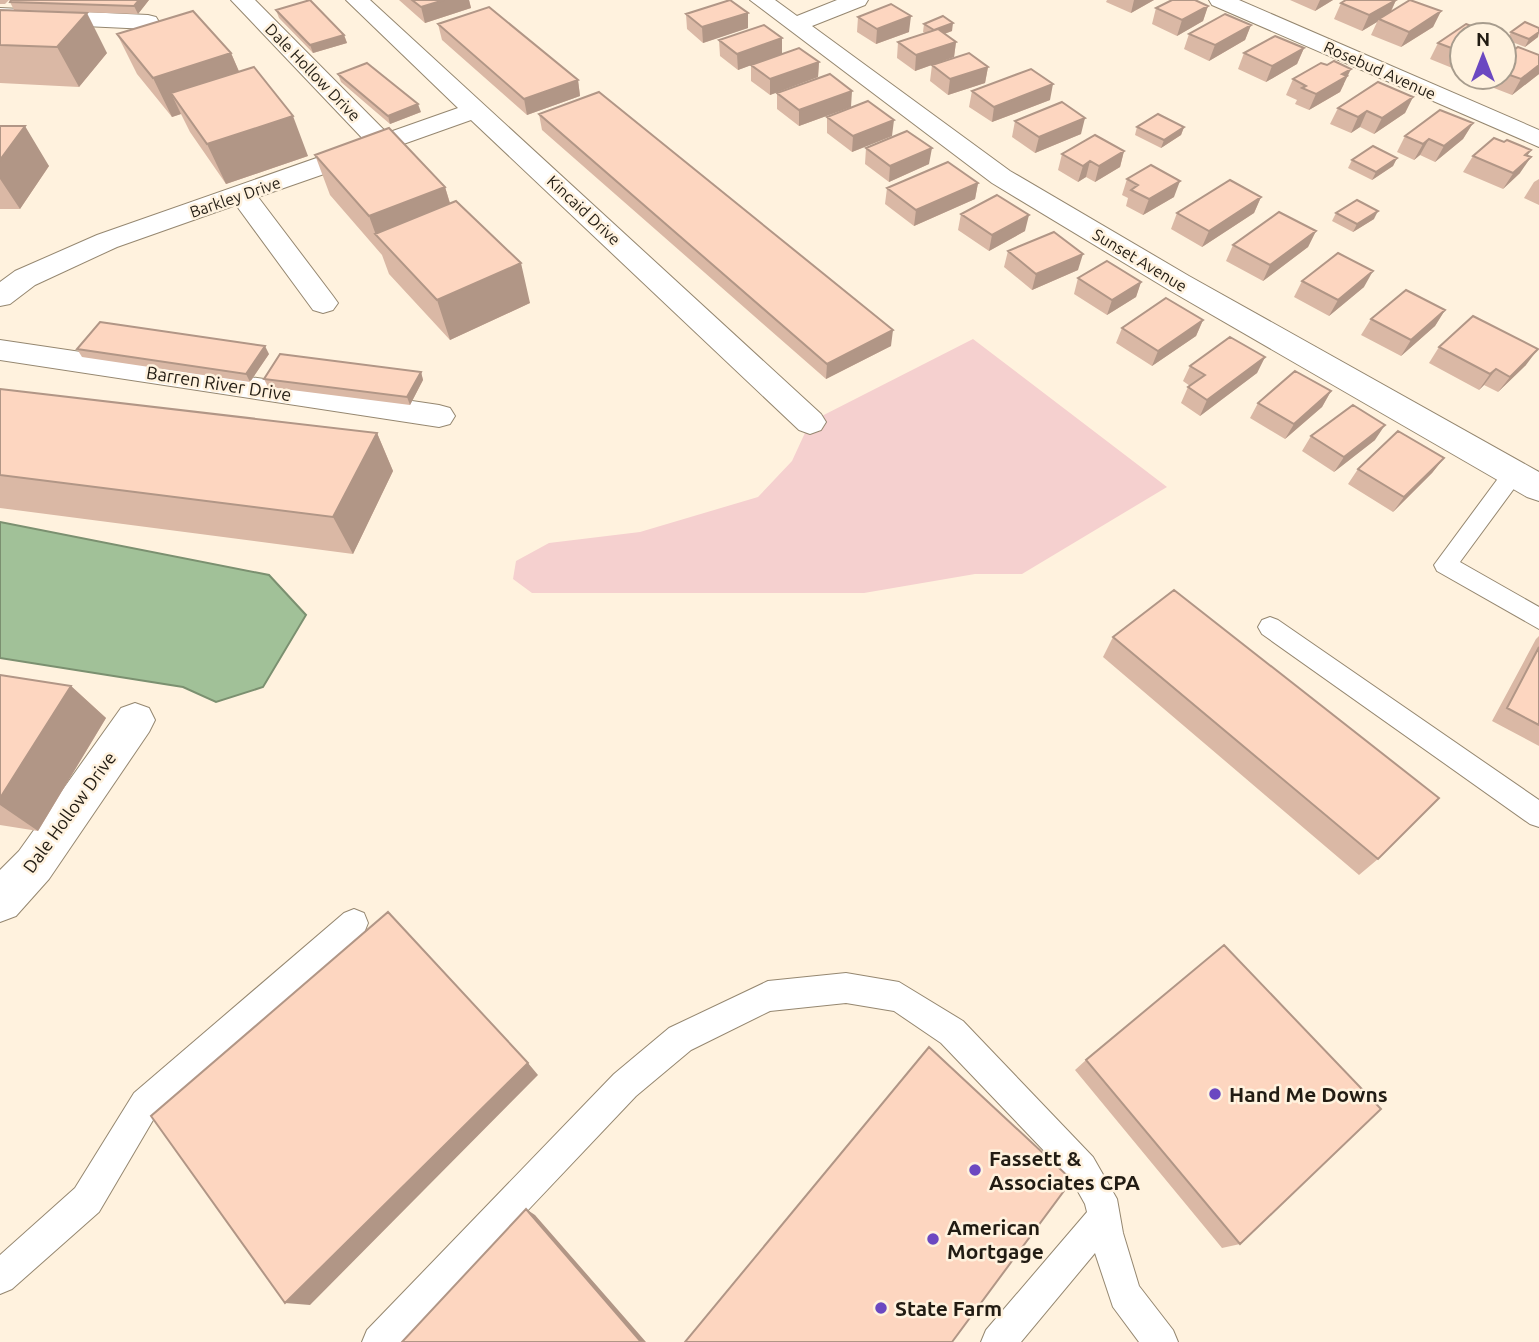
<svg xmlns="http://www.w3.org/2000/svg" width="1539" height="1342" font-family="Ubuntu,sans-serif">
<rect width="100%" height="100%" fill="#fff2de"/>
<path fill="#f5d0cf" d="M973,339L1167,487L1022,574H975L864,593H532L513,579L516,561L549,543L640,532L758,497L792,461L810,422Z"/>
<path fill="#a1c198" stroke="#7b9070" stroke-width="2" d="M0,522L269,575L306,615L263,687L216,702L183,687L0,658Z"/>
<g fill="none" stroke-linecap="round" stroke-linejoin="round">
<defs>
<path id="lane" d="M1513,467L1521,469L1524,475L1460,562L1539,607V629L1437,571L1434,565L1505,469Z
M1270,617L1278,620L1539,800V827L1530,824L1262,634L1258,627L1262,620Z
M354,909L364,913L368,923L364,933L156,1115L99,1212L12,1289L0,1294V1255L75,1188L134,1093L344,913Z
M846,973L899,982L963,1021L1093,1157L1117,1199L1123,1233L1139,1286L1173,1330L1178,1342H1139L1113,1307L1095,1253L1021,1342H981L986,1330L1087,1212L1085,1204L1071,1179L941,1043L894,1011L846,1003L770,1011L691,1050L636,1096L403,1342H362L367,1330L614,1074L669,1028L768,981Z"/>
<path id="street" d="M231,0H255L387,133L458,108L346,0H370L821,414L826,422L821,430L810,434L799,430L471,120L395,147L393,150L258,197L333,296L338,303L333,310L323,313L313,310L236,205L117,247L35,285L10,304L0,306V282L15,271L97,235L365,141Z
M750,0H775L797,16L837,0H868L865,5L812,26L1010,171L1189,276L1539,472V501L1527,497L1169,290L992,183Z
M1209,0H1239L1539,130V147L1212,5Z
M0,8L148,15L156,17L159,22L156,27L148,29L0,22Z
M0,340L439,405L450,408L455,416L450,424L439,427L0,360Z
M135,703L149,708L155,720L149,732L49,879L16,916L0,922V870L19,851L121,708Z"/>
</defs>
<use href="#lane" stroke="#958770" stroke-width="2"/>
<use href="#street" stroke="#958770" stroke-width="2"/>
<use href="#lane" fill="#fff" fill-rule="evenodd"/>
<use href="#street" fill="#fff" fill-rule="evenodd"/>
</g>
<path fill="#dab8a5" d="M0,0H9L5,4H0Z
M11,0H149L138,14L14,10L10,2Z
M399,0H469L471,8L425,23Z
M1107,0H1154L1131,13L1106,2Z
M1290,0H1333L1315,11Z
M1396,0L1391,12L1441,11L1433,27L1401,47L1371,35L1377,22L1362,31L1334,19L1341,3Z
M1208,6L1203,21L1177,36L1152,24L1156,8Z
M0,10L107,53L79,87L0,83Z
M276,10L344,35L347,43L313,53L279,18Z
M686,14L748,28L703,43L687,29Z
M858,17L909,32L876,44L857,32Z
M438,24L578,80L580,96L527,115L442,40Z
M924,24L952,31L944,34L956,42L954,57L915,71L897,58L898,42L925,33L923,32Z
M1251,25L1245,40L1209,61L1184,49L1189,34Z
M1539,28L1538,37L1525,47L1507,40L1511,32Z
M117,34L231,53L239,72L308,156L226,184L190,132L181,114L172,117L137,74Z
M1462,35V72L1430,59L1438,43Z
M719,40L819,62L818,77L770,95L751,81V65L738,70L720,56Z
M1304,48L1297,64L1266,82L1238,69L1244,53Z
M1504,57L1539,74L1512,95L1481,83L1484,77H1504Z
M932,65L988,67L985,83L948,95L930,81Z
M338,74L421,112L390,124L341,82Z
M1293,79L1344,84L1340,92L1309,110L1295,104L1297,100L1286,95Z
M972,91L1050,100L992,122L969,107Z
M777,93L851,107L799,126L777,109Z
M1413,97L1405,113L1374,134L1360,127L1351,133L1330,124L1338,108Z
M539,114L891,346L826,379L542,130Z
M827,117L892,136L852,152L827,133Z
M1015,121L1081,134L1035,153L1012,137Z
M1473,123L1463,139L1435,162L1420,155L1414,160L1397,152L1405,136Z
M0,126L49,166L20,209H0Z
M1137,127H1184L1181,135L1161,148L1135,135Z
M866,148L929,164L889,182L865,164Z
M1124,151L1120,167L1095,182L1086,177L1078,182L1058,170L1062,154Z
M315,155L445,187L450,203L530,303L450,340L389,274L382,255L330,195Z
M1473,156L1520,173L1503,189L1463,172Z
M1397,158L1393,166L1372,180L1348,168L1352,160Z
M1127,179L1174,197L1143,215L1126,206L1128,198L1122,195Z
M1539,179V205L1524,198L1534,182Z
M978,183L975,199L914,226L885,204L887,188Z
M1261,197L1254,213L1202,247L1171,229L1177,213Z
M1336,213L1374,219L1353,232L1332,221Z
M961,214L1025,231L989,251L958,230Z
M1316,231L1308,247L1263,281L1226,261L1233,245Z
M1008,251L1078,270L1032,290L1004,267Z
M1078,278L1141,282L1136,297L1107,315L1074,294Z
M1302,281L1364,287L1329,316L1294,297Z
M1445,310L1435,326L1401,356L1361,335L1371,319Z
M1203,320L1196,336L1152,366L1116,343L1122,328Z
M1439,347L1526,365L1498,392L1484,385L1479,390L1429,363Z
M77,349L269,354L250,382L82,357Z
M1265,357L1257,373L1200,416L1181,403L1188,387L1190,386L1183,381L1190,366Z
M421,372L423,380L410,405L268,387L264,379Z
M0,389L377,433L393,471L353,554L0,508Z
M1331,391L1322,407L1285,439L1250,418L1258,403Z
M1311,436L1375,440L1334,472L1302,451Z
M1444,458L1432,473L1393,512L1348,484L1358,469Z
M1539,636V746L1492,721L1536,639Z
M1113,637L1378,859L1359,875L1103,657Z
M0,675L71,686L106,718L38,831L0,825Z
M1086,1060L1240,1244L1222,1248L1075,1070Z"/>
<path fill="#b19686" d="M139,0H149L138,14L134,6Z
M444,0H469L471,8L425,23L421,7Z
M1134,0H1154L1131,13Z
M1320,0H1333L1315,11Z
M1396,0L1389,15L1379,19L1377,22L1362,31L1369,15Z
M1208,6L1203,21L1177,36L1182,20Z
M1441,11L1433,27L1401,47L1409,32Z
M87,13L107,53L79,87L57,47Z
M748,13V28L703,43L702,27Z
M911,16L909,32L876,44L877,29Z
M953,23L952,31L933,38L934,30Z
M1251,25L1245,40L1209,61L1215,45Z
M1539,32L1538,37L1525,47L1529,39Z
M344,35L347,43L313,53L310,45Z
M782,38V54L738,70L737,54Z
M956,42L954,57L915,71L916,55Z
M1304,48L1297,64L1266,82L1272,66Z
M231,53L248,92L171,93L181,114L172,117L153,78Z
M819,62L818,77L770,95V79Z
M1539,65V74L1512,95L1521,79Z
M988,67L985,83L948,95L950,79Z
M1351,69L1340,92L1309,110L1316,94L1342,74Z
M578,80L580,96L527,115L524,99Z
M1053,84L1050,100L992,122L994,107Z
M852,91L851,107L799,126V110Z
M1413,97L1405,113L1374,134L1382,118Z
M418,104L421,112L390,124L388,116Z
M1367,111L1360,127L1351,133L1358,117Z
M293,116L308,156L226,184L207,144Z
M1085,118L1081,134L1035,153L1039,137Z
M894,120L892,136L852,152L853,136Z
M1473,123L1463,139L1435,162L1444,146Z
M25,126L49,166L20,209L0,179V160Z
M1184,127L1181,135L1161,148L1164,140Z
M1429,139L1420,155L1414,160L1423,144Z
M932,148L929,164L889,182L890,166Z
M1531,150L1522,164L1531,157L1520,173L1503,189L1525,155Z
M1124,151L1120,167L1095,182L1099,166Z
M1397,158L1393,166L1372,180L1376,172Z
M1090,161L1086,177L1078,182L1083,166Z
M1180,181L1174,197L1143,215L1149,199Z
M978,183L975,199L914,226L916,210Z
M445,187L457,227L376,235L369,216Z
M1261,197L1254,213L1202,247L1209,231Z
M1378,211L1374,219L1353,232L1357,224Z
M1029,215L1025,231L989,251L992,235Z
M1316,231L1308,247L1263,281L1270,265Z
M1083,254L1078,270L1032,290L1036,274Z
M521,263L530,303L450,340L437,300Z
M1373,271L1364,287L1329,316L1338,300Z
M1141,282L1136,297L1107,315L1112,300Z
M1445,310L1435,326L1401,356L1411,340Z
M1203,320L1196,336L1152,366L1158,351Z
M893,330L891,346L826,379L827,364Z
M265,346L269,354L250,382L246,374Z
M1538,349L1526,365L1498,392L1510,377Z
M1265,357L1257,373L1200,416L1207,400Z
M1496,369L1484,385L1479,390L1490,374Z
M421,372L423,380L410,405L407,397Z
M1331,391L1322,407L1285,439L1294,424Z
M1385,425L1375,440L1334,472L1344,457Z
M377,433L393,471L353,554L333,517Z
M1444,458L1432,473L1393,512L1404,497Z
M71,686L106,718L38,831L0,805V798Z
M528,1063L538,1075L310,1305L285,1303Z
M526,1209L535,1215L646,1342H641Z"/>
<path fill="#fdd6c0" stroke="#b19686" stroke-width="2" d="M11,0H139L134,6L10,2Z
M310,0L344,35L310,45L276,10Z
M412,0H444L421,7Z
M730,0L748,13L702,27L686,14Z
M1172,0H1195L1208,6L1182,20L1156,8Z
M1346,0H1396L1369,15L1341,3Z
M1410,0L1441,11L1409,32L1379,19Z
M891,4L911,16L877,29L858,17Z
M489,7L578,80L524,99L438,24Z
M0,10L87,13L57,47L0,45Z
M193,11L231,53L153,78L117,34Z
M1225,14L1251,25L1215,45L1189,34Z
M943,16L953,23L934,30L924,24Z
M1525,22L1539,28V32L1529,39L1511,32Z
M1466,24L1494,35H1462V52L1438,43Z
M764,25L782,38L737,54L719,40Z
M938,29L956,42L916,55L898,42Z
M1275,36L1304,48L1272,66L1244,53Z
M1518,47L1539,55V65L1521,79L1504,73V57Z
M799,48L819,62L770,79L751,65Z
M969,53L988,67L950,79L932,65Z
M1334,61L1351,69L1342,74L1347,76L1316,94L1302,88L1306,86L1293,79L1321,63L1327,65Z
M367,63L418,104L388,116L338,74Z
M254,67L293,116L207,144L171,93Z
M1031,69L1053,84L994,107L972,91Z
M830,74L852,91L799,110L777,93Z
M1378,82L1413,97L1382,118L1367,111L1358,117L1338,108Z
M599,92L893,330L827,364L539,114Z
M868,101L894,120L853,136L827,117Z
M1062,102L1085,118L1039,137L1015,121Z
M1440,110L1473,123L1444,146L1429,139L1423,144L1405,136Z
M1158,114L1184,127L1164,140L1137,127Z
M0,126H25L0,160Z
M389,128L445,187L369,216L315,155Z
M907,131L932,148L890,166L866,148Z
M1095,135L1124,151L1099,166L1090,161L1083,166L1062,154Z
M1494,138L1504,142L1507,140L1531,150L1525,155L1531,157L1513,173L1473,156Z
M1373,146L1397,158L1376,172L1352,160Z
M948,162L978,183L916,210L887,188Z
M1151,165L1180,181L1149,199L1131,190L1138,185L1127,179Z
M1230,180L1261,197L1209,231L1177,213Z
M997,195L1029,215L992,235L961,214Z
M1357,200L1378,211L1357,224L1336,213Z
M456,201L521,263L437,300L375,234Z
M1279,212L1316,231L1270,265L1233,245Z
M1054,232L1083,254L1036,274L1008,251Z
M1338,253L1373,271L1338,300L1302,281Z
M1107,261L1141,282L1112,300L1078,278Z
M1406,290L1445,310L1411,340L1371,319Z
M1166,298L1203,320L1158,351L1122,328Z
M1473,316L1538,349L1510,377L1496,369L1490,374L1439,347Z
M100,322L265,346L246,374L77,349Z
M1230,337L1265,357L1207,400L1188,387L1205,375L1190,366Z
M280,354L421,372L407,397L264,379Z
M1295,371L1331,391L1294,424L1258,403Z
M0,389L377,433L333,517L0,475Z
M1353,405L1385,425L1344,457L1311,436Z
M1398,431L1444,458L1404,497L1358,469Z
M1174,590L1439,798L1378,859L1113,637Z
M1539,647V725L1507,708Z
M0,675L71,686L0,798Z
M388,912L528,1063L285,1303L151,1116Z
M1224,945L1381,1109L1240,1244L1086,1060Z
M929,1047L1072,1180L952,1342H685Z
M526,1209L641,1342H402Z"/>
<g fill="#6b48c1" stroke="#fff2de" stroke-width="2.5">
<circle cx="1215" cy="1094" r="7"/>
<circle cx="975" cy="1170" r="7"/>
<circle cx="933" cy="1239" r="7"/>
<circle cx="881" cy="1308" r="7"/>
</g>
<g text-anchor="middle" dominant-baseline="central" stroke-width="5" stroke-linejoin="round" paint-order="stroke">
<g font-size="16" fill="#221c13" stroke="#fff2de">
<text transform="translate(1380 70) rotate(24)">Rosebud Avenue</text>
<text transform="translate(313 72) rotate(46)">Dale Hollow Drive</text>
<text transform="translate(235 197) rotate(-19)">Barkley Drive</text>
<text transform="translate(584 210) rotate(43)">Kincaid Drive</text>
<text transform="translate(1140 260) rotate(31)">Sunset Avenue</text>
</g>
<g font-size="18" fill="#221c13" stroke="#fff2de">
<text transform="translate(219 383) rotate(9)">Barren River Drive</text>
<text transform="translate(69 812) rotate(-54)">Dale Hollow Drive</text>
</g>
<g font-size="21" font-weight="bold" fill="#221c13" stroke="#fff2de" text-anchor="start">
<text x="1229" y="1094">Hand Me Downs</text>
<text x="989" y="1158">Fassett &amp;<tspan x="989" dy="24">Associates CPA</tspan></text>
<text x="947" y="1227">American<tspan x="947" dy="24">Mortgage</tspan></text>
<text x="895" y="1308">State Farm</text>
</g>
</g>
<g transform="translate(1483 56)"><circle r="33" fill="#fff2de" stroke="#a79c8d" stroke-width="2"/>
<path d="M0-5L12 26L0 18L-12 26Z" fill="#6b48c1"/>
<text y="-10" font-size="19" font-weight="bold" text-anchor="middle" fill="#221c13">N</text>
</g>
</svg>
